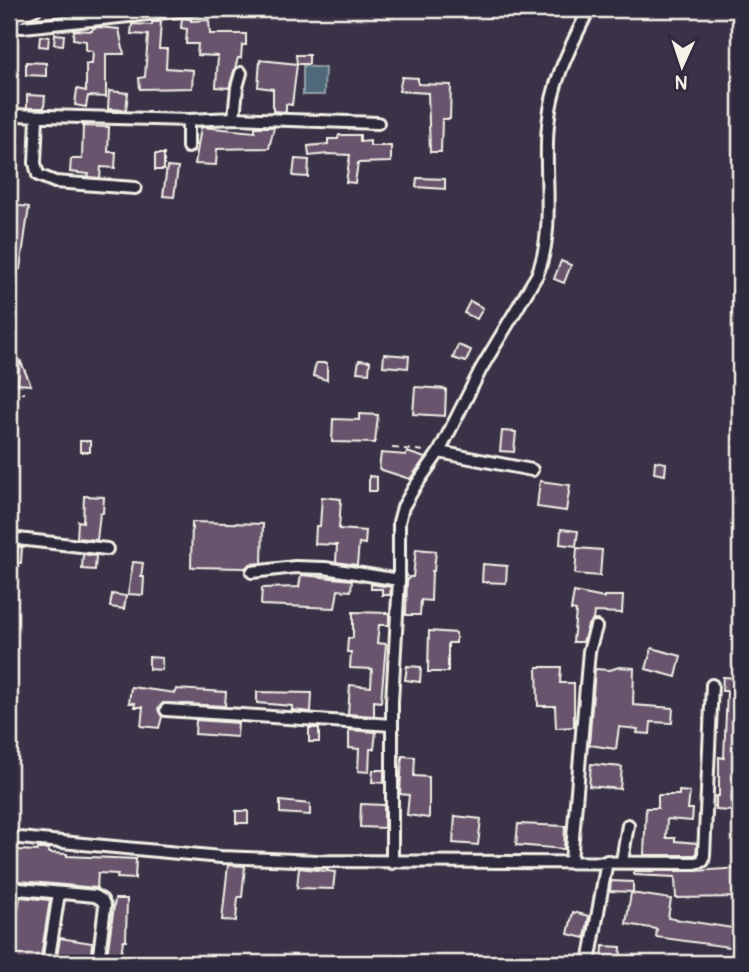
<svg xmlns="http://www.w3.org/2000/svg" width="749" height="972" font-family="Pangolin,sans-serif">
<rect width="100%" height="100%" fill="#3a3347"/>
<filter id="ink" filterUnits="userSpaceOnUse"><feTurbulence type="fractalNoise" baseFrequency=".0143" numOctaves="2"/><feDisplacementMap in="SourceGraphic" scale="14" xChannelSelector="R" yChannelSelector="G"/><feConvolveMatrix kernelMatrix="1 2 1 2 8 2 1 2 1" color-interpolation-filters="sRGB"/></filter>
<g filter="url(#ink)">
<path fill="#50697a" stroke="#929fa6" stroke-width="2" d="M303,66L325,68L324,95H303Z"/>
<path fill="#68556d" stroke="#f4f1e8" stroke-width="2" d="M182,18L191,19V21L209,20L210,34H246V45H242L241,58H238L229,88L216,87L218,56L197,55L198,44H186L187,29L181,28Z
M152,22H161L159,49H167L166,68L193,70L192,88L140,89L139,78L145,77L148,35L131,34L132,24L152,25Z
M98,27L119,29L124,54H106V97L88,96L86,107L75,105L77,89L86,91V64H92L93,51L86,50V41L73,39L74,30L92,31L93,28Z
M55,34L64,35L63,45L54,44Z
M40,36L49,37L48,47L39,46Z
M296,55H309V64H297Z
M260,60L297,64L292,105L286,104V112L273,111V89L258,87Z
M26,62L46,63V76L26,75Z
M402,77L418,78V84L451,85L450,119H442L441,152H430L428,93L399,91Z
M109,91L128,93L126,110L108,109Z
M27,95L45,96L44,108H27Z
M83,126L109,127L108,152H116L115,168L101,167L100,178L88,177L89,174L70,172L71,159H82Z
M201,127L255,132V127H274L269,148L217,149L216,165L195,164Z
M339,135H360V142L370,141V146H391V162L358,163L355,183L346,182L350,155L328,154L309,156L308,146L328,144V139H338Z
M155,154H164V170H155Z
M295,159L309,160L308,177L293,176Z
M167,167L178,168L174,197L163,196Z
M417,178L445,179V189L416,187Z
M14,205L29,207L20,269L9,267V230L11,231Z
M561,261L571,265L564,283L554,279Z
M470,301L483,308L477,319L464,313Z
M458,345L471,350L466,362L453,358Z
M384,354L409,356L408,368L383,366Z
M20,360L31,385L18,384Z
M359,360L370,361L369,373L357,372Z
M316,363H327V380L313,376Z
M415,387L446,389L445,416L413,414Z
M359,414L378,415L375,443L332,442L333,419L359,420Z
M502,431L516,432L514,452L500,451Z
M80,441H90V452H80Z
M407,452L425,458L410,479L379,469L381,453L406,455Z
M655,461L666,463L665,475L654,473Z
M369,476L377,477V491H369Z
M540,481L570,485L566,511L537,507Z
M84,496L104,497L103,513H100L97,540L77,538L78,521L83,522Z
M322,497L341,499L339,529L366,531L365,544L359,543L357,565L336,562L337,545L315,544L316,526H320Z
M192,522L263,524L262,563L250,564L245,568L191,567Z
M561,529L578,531L576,546L560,544Z
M9,546L22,547L21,563L9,562Z
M577,548L602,550L600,576L575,574Z
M416,549L436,551L434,571H432L431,601L421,600L420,615H406L407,582L409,577H413Z
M83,554L96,556L95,570L82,569Z
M133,562L143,563L141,577H144L143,595L128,594Z
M483,564L507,566L506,583L482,582Z
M301,575L352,580L351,591L338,590L335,608L261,605L262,588L299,587Z
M371,584L391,587L390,595H382V589H371Z
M574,592L604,598V596H623L622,613L594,612L593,620L588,625L583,642H573L576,611L571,610Z
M112,594L126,596L124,609L110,607Z
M353,612L389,613V625H379L377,643L386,644L381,702L374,701V716L348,714L350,685L371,687L372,669L350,668L351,652H347L348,638H353Z
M429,631L456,633V643H448V672H428Z
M652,648L681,656L676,677L646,669Z
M149,657L162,658V670L149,669Z
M407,666L421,667L420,682L405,680Z
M537,667H561L560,683H574V727L556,728L555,706H538Z
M619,667L634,668L633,705L673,708L672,723L651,722L650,734L637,733L638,729L619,727L616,749L589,745L595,669L610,670Z
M723,677L740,678V756H736L734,776H740V793L732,792L731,811L716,810V796H719V757L724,758L727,691H722Z
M131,687L175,693L176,689L226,692L225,706L163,703L158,709L162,717L159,728L141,726L143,707H134L135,703H129Z
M257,692L312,693L311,712L292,710V706L257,703Z
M196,720L238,723L237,737L195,734Z
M309,728H319V742H309Z
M349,730L376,732L374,749H370L369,772L358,771L359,749L349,748Z
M402,756L415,757L414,776L429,777V818L407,815L409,795L400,794Z
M591,764L622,767L620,789L589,786Z
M373,770H384V783L372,782Z
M679,791L690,792L688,809H693L692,821L667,819L666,838H675V841L697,843L696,855H644L646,808H658V795H679Z
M280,801L310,804V815L280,813Z
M361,804L384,805V828L360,827Z
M236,811H248V823H236Z
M455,816L481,819L478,845L453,843Z
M518,824L565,826L564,849L516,845Z
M9,846L18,847V850L37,851L38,849H49V853L67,854V856L136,859L135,879L117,878L118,874L98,873L97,888L9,880Z
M228,865L245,866L242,897H238L236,921L222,920Z
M299,868L335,872L333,889L297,888Z
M740,868V897L676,898L675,877L634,875V871H695Z
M611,881L633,882V892L610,891Z
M631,893L671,899L668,918L739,929L736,948L656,937L657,929L626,924Z
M20,897L50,900L40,963H14L15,951H9V927L17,921Z
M115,899H127L126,940H123L120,963H106Z
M573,912L589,916L585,938L568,934Z
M60,938L92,943L90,963H56Z
M603,946L621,947L620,963H602Z"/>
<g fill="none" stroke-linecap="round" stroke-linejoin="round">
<defs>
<path id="minor" d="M9,21L36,9
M9,26L23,27L197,9
M37,117L35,163L38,175L55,182L135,188
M234,118L237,87L241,73
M9,120L11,115L188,120L235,118L378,123
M188,120V147
M439,452L532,470
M9,538L107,549
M252,572L295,567L325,568L399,580
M166,710L392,725
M9,837L221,857L319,861L695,863L703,861L704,855L712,685
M571,861L589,651L596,627
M622,861L628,825
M392,863V701L399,580V522L403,507L414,488L439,452L481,369L537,275C556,229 543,173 548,125C552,80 570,48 589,9
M9,888L95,896L102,900L105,906L98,963
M9,919L13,888
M48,963L59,893
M589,963L607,861"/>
</defs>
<use href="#minor" stroke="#f4f1e8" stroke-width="16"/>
<path stroke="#f4f1e8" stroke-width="2" stroke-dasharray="7 5" stroke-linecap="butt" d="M9,394L25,393
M392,448L426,451"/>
<use href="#minor" stroke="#2f2a3d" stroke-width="10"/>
</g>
</g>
<rect width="749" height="972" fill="none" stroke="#2f2a3d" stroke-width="35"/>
<rect x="18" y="18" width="714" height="937" fill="none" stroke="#f4f1e8" stroke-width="2.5" filter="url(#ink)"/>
<g transform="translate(682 66) rotate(183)" stroke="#2f2a3d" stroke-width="5" paint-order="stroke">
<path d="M0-5L12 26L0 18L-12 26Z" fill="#f4f1e8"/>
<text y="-10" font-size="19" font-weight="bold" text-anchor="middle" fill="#f4f1e8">N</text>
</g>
</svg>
